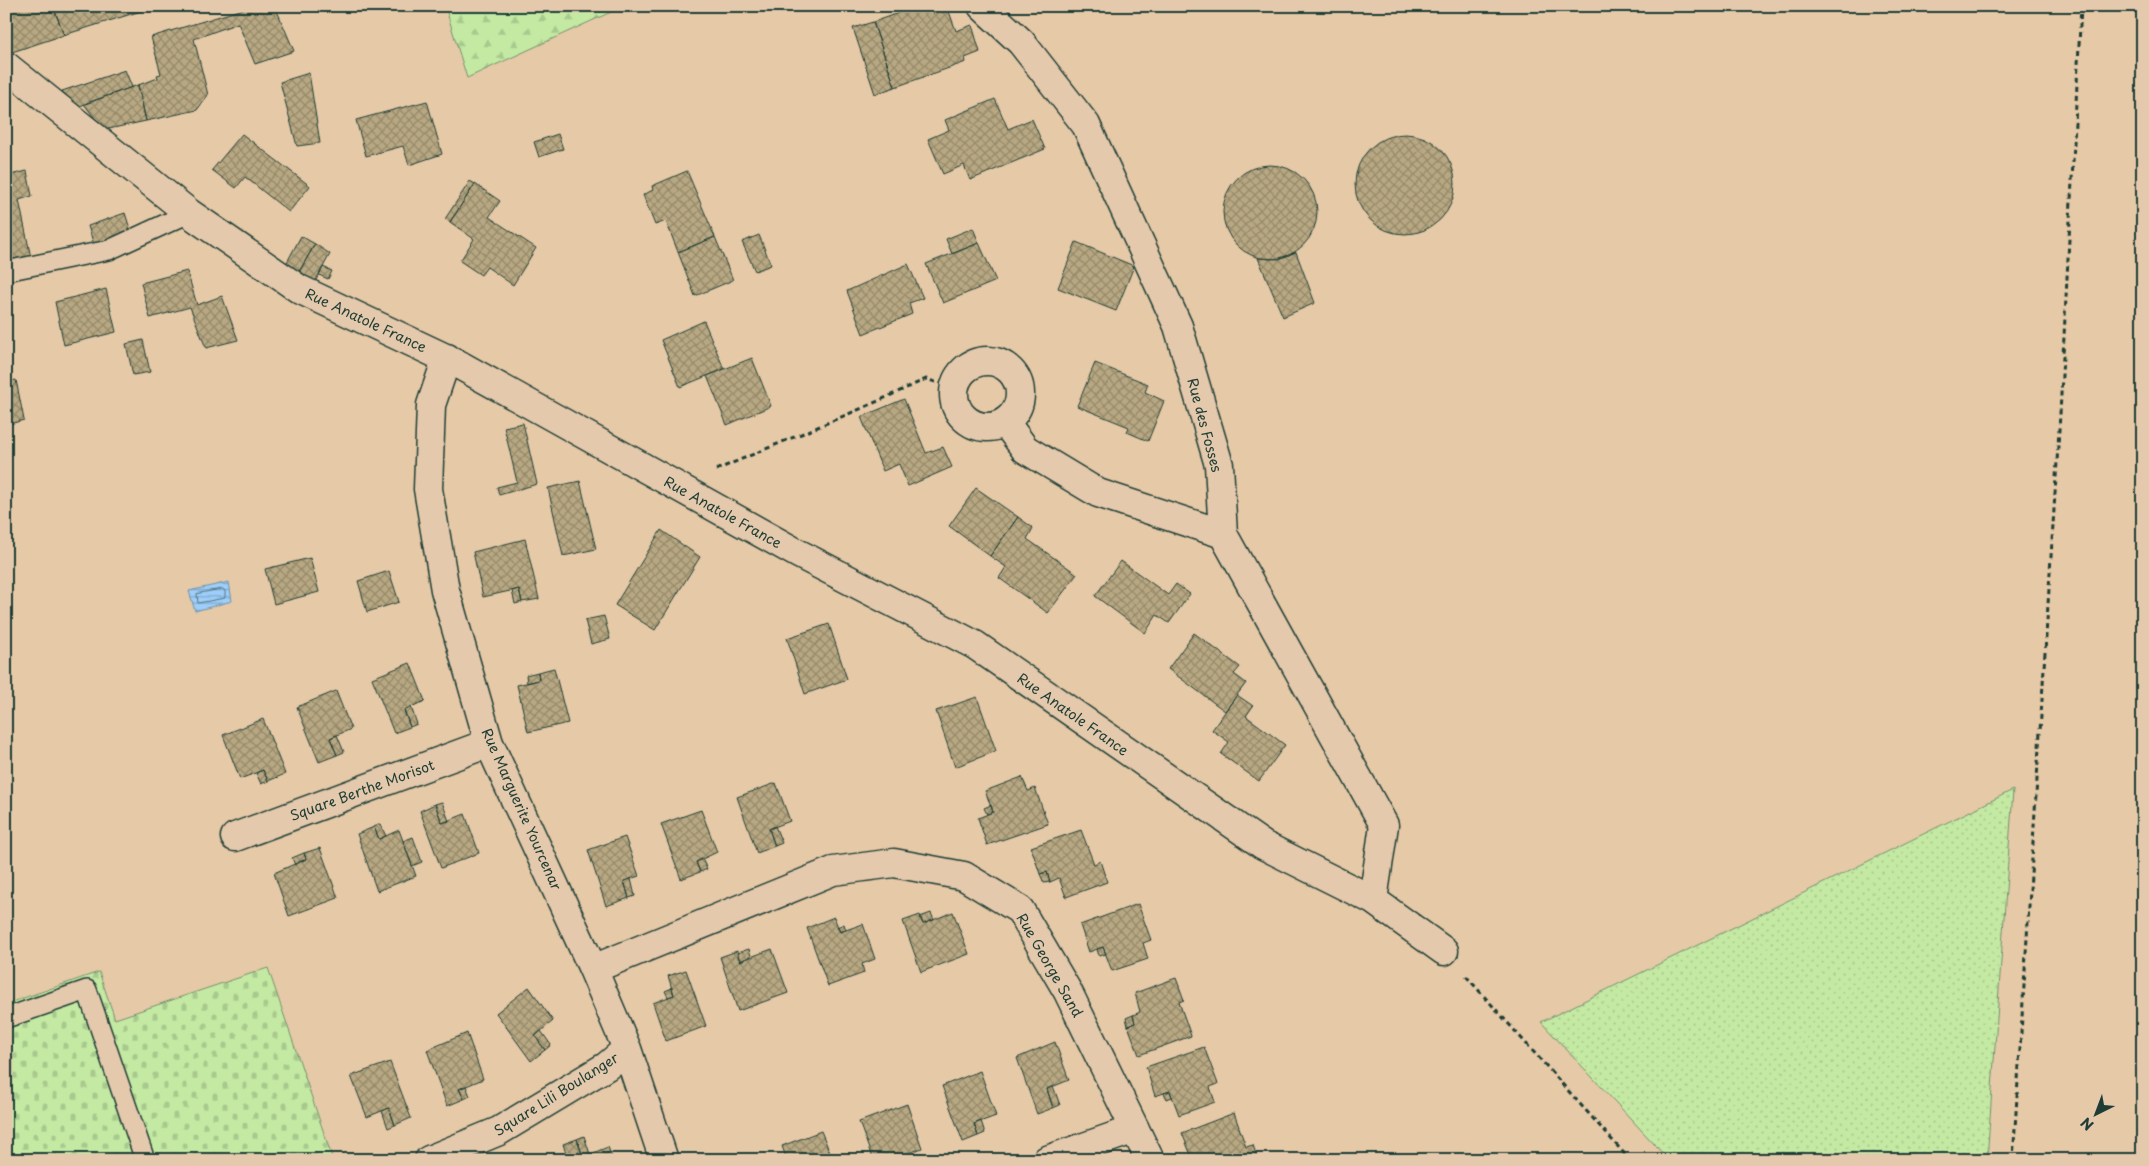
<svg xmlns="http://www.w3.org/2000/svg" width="2149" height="1166" font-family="'Playpen Sans',sans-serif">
<defs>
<pattern id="grass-dots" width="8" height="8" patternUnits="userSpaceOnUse" patternTransform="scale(1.25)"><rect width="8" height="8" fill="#c4e9a3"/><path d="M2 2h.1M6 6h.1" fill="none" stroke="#a8c98d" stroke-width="1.8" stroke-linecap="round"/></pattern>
<pattern id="forest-firs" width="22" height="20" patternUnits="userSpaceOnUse" patternTransform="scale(1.25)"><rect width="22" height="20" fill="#c4e9a3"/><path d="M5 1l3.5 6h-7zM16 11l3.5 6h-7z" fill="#a8c98d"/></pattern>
<pattern id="cemetery-stones" width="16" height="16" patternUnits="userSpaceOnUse" patternTransform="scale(1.25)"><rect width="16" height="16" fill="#c4e9a3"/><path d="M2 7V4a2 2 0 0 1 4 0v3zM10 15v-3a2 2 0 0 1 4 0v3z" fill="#a8c98d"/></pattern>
<pattern id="water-rules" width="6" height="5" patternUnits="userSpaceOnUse" patternTransform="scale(1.25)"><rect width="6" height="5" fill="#9ecefa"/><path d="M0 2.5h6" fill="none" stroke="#80a8cb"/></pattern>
<pattern id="building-cross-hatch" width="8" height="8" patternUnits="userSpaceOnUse" patternTransform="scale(1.25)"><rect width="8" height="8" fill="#b8a882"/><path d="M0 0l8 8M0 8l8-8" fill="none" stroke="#958a6b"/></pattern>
</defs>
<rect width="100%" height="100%" fill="#e6c9a7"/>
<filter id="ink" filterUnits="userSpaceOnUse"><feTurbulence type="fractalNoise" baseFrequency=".02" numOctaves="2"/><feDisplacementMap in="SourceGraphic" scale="10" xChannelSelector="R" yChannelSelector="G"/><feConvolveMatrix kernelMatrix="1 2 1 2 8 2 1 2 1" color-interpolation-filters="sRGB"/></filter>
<g filter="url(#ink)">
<path fill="url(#grass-dots)" stroke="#72936c" d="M2013,790L1987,1160H1669L1541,1022Z"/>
<path fill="url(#forest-firs)" stroke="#72936c" d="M445,6H624L467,78Z"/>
<path fill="url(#cemetery-stones)" stroke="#72936c" d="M268,968L333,1160H6V1004L99,972L115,1019Z"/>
<path fill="url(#water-rules)" stroke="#6b94ab" d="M229,582L232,601L195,611L189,591Z"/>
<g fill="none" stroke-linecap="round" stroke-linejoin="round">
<path stroke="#527783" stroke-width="1" d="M223,589L225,591V598L198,603L197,594Z"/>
</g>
<path fill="url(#building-cross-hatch)" stroke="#1f3d34" d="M6,6H53L64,35L9,53L6,51Z
M53,6H157L64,35Z
M253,6H275L294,51L255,64L238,23L194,39L208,95L197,110L146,121L138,85L158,78L157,75L161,74L151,37Z
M918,6H947L956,31L972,25L980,52L965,58L966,62L895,87L873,22Z
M873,22L895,87L875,94L853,28Z
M125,70L132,87L77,107L62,91Z
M309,73L320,143L297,146L280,82Z
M138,85L146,121L104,130L84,104Z
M995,99L1008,129L1032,119L1045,149L970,180L964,165L943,174L928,139L949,130L945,120Z
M427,101L442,154L409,165L403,146L366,156L356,120Z
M242,134L310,186L289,212L245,177L236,188L212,170Z
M558,134L563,149L539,157L534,142Z
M1355 184a50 50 0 1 1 100 0a50 50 0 1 1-100 0Z
M1223 212a47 47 0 1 1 94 0a47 47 0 1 1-94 0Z
M27,171L32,196L19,200L31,258L6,263V176Z
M687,171L715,237L678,252L666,221L655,225L643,195L653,190L652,186Z
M470,181L475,184L450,222L445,219Z
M475,184L500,201L489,217L536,248L513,285L487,267L481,275L460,261L474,239L450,222Z
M125,213L131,232L94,245L88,226Z
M973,228L979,243L952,254L946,239Z
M759,235L771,265L755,271L742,242Z
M301,236L315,244L299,272L286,264Z
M715,237L733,280L695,296L678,252Z
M1076,242L1134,266L1116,311L1058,288Z
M979,243L996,281L943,303L926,264Z
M315,244L330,254L315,282L299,272Z
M1296,252L1315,303L1283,317L1258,258L1279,259Z
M908,264L923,298L909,303L912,314L863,334L847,291Z
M323,267L332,271L328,279L319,275Z
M187,271L197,305L222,296L238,340L206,348L190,307L150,318L141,283Z
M106,289L116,332L64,345L55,302Z
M704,321L724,369L680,387L661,340Z
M143,340L150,372L133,375L126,344Z
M752,358L771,406L727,425L707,376Z
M1095,363L1148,384L1145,392L1164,401L1148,441L1127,432L1129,427L1077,406Z
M16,380L24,420L6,425V382Z
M904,399L926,453L943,447L952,467L908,486L899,464L883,471L861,417Z
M523,423L537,484L499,495L497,487L517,482L504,427Z
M580,481L596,549L563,556L548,488Z
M976,488L1018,517L990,556L949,526Z
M1018,517L1033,528L1027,539L1077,574L1048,613L999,578L1006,567L990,556Z
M661,530L700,557L655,630L615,605Z
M525,539L539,599L522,602L519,589L483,597L473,552Z
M310,558L319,592L274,604L265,569Z
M1121,561L1168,595L1176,584L1190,594L1169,623L1157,615L1145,633L1095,596Z
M389,571L399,602L367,612L358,581Z
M519,589L522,602L515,604L512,591Z
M604,616L610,639L591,644L585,620Z
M829,624L847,679L805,694L787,638Z
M1194,633L1240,667L1234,674L1246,683L1225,711L1168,669Z
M410,663L425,701L404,710L410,727L394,733L372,678Z
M554,668L568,723L528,732L517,685L539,680L538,672Z
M538,672L539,680L527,683L526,675Z
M336,691L351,729L330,738L337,755L319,762L297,707Z
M1237,695L1253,706L1246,716L1285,745L1259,781L1221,754L1229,742L1212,730Z
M977,697L996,751L955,767L936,711Z
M411,707L417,724L410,727L404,710Z
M263,719L285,774L268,781L263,770L240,779L223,735Z
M337,735L344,752L337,755L330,738Z
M263,770L268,781L261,784L256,773Z
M1022,777L1028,791L1035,788L1048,824L987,845L978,818L993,812L985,791Z
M776,783L790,821L769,829L775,846L757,853L737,797Z
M442,802L449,821L442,823L435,804Z
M435,804L442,823L465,814L479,853L441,868L420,811Z
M991,805L993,812L987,814L984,808Z
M701,810L717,852L696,862L700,872L681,879L661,824Z
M380,824L386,836L379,839L374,827Z
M775,826L782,843L775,846L769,829Z
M374,827L379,839L399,830L416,876L377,891L357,834Z
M1081,830L1094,864L1100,861L1107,882L1066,897L1059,878L1050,882L1047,872L1040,874L1031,847Z
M413,837L422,862L412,866L403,841Z
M625,837L639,876L624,881L629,898L606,906L588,850Z
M320,848L338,898L289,916L274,873L306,859L304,853Z
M304,853L306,859L295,865L292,858Z
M702,859L707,869L700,872L696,862Z
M1047,872L1050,882L1044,883L1040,874Z
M631,879L635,896L629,898L624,881Z
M1138,904L1151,940L1143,943L1148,959L1112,971L1103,947L1089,952L1080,925Z
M953,912L969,954L921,972L903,921L920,915L923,924Z
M931,913L934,920L923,924L920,917Z
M834,917L840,932L863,924L875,959L862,964L864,973L828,986L807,928Z
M844,924L846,930L840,932L837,927Z
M1103,947L1106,954L1099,956L1097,949Z
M749,949L751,956L740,961L737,953Z
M772,949L788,993L738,1011L720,957L737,951L740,961Z
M686,970L706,1026L666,1041L653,1003L674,995L668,976Z
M1176,978L1184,1000L1179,1002L1191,1036L1139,1055L1128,1026L1135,1023L1133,1015L1140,1012L1135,993Z
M529,987L553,1021L535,1036L545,1050L531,1061L496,1013Z
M672,988L674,995L668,997L665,991Z
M1133,1015L1135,1023L1128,1026L1126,1018Z
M541,1031L551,1045L545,1050L535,1036Z
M467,1033L483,1079L459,1089L464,1099L447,1106L427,1050Z
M1055,1042L1069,1080L1047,1089L1053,1108L1037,1114L1017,1058Z
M1204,1047L1218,1084L1210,1087L1215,1102L1179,1115L1170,1091L1155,1096L1146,1067Z
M390,1062L411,1118L395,1125L389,1108L367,1117L351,1076Z
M980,1071L996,1116L974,1124L978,1136L963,1142L942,1086Z
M466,1086L470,1096L464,1099L459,1089Z
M1053,1086L1060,1105L1053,1108L1047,1089Z
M1170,1091L1172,1097L1167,1099L1164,1093Z
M907,1104L922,1148L892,1160H873L859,1122Z
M389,1108L395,1125L388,1128L382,1111Z
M1234,1113L1246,1147L1253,1145L1258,1160H1193L1182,1133Z
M981,1121L985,1133L978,1136L974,1124Z
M821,1131L833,1160H787L782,1146Z
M584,1136L590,1154L583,1157L577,1139Z
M577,1139L583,1157L608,1147L613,1160H568L563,1144Z
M903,1155L905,1160H892V1159Z"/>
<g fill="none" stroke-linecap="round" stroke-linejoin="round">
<defs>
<path id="lane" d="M6,271L109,250L189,213
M6,1018L87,990L145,1160"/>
<path id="street" d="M982,6L1021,42L1086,125L1178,326L1219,465L1223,534L1384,825L1373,900
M6,66L189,213L299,289L456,363L797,553L975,645L1263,845L1373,900L1444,951
M447,358L431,405L428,489L445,590L489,743L593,969L627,1049L664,1160
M954 394a33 33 0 1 1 66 0a33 33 0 1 1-66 0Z
M1005,422L1025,449L1098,493L1223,534
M235,837L489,743
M593,969L833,871L894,863L964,876L1020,910L1068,992L1150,1160
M429,1160L499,1131L607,1066L627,1049
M1047,1160L1135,1129"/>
</defs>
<use href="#lane" stroke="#1f3d34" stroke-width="22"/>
<use href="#street" stroke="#1f3d34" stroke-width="31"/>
<path stroke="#1f3d34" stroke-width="3" stroke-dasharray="5 4" stroke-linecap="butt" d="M716,470L865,407L926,379L954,388
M1466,976L1630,1160
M2013,1160L2060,414L2081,6"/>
<use href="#lane" stroke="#e5c9ac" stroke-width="19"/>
<use href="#street" stroke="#e5c9ac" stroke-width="28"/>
</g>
</g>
<g text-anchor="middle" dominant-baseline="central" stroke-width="5" stroke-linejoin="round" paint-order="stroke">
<g font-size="14" fill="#1f3d34" stroke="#e5c9ac">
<text transform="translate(366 320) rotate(25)">Rue Anatole France</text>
<text transform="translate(1205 425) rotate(75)">Rue des Fosses</text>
<text transform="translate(723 512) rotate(29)">Rue Anatole France</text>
<text transform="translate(1073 714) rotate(35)">Rue Anatole France</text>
<text transform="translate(362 790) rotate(-20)">Square Berthe Morisot</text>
<text transform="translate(522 809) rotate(66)">Rue Marguerite Yourcenar</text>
<text transform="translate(1050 965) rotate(60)">Rue George Sand</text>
<text transform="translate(556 1094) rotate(-32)">Square Lili Boulanger</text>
</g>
</g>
<rect width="2149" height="1166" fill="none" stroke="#e5c9ac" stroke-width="25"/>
<rect x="12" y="12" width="2124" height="1141" fill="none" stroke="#1f3d34" stroke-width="2" filter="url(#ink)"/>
<g transform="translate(2096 1114) rotate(222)" stroke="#e5c9ac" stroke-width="4" paint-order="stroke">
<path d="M0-4L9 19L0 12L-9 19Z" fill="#1f3d34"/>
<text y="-8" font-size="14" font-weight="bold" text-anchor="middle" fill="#1f3d34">N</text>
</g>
</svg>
